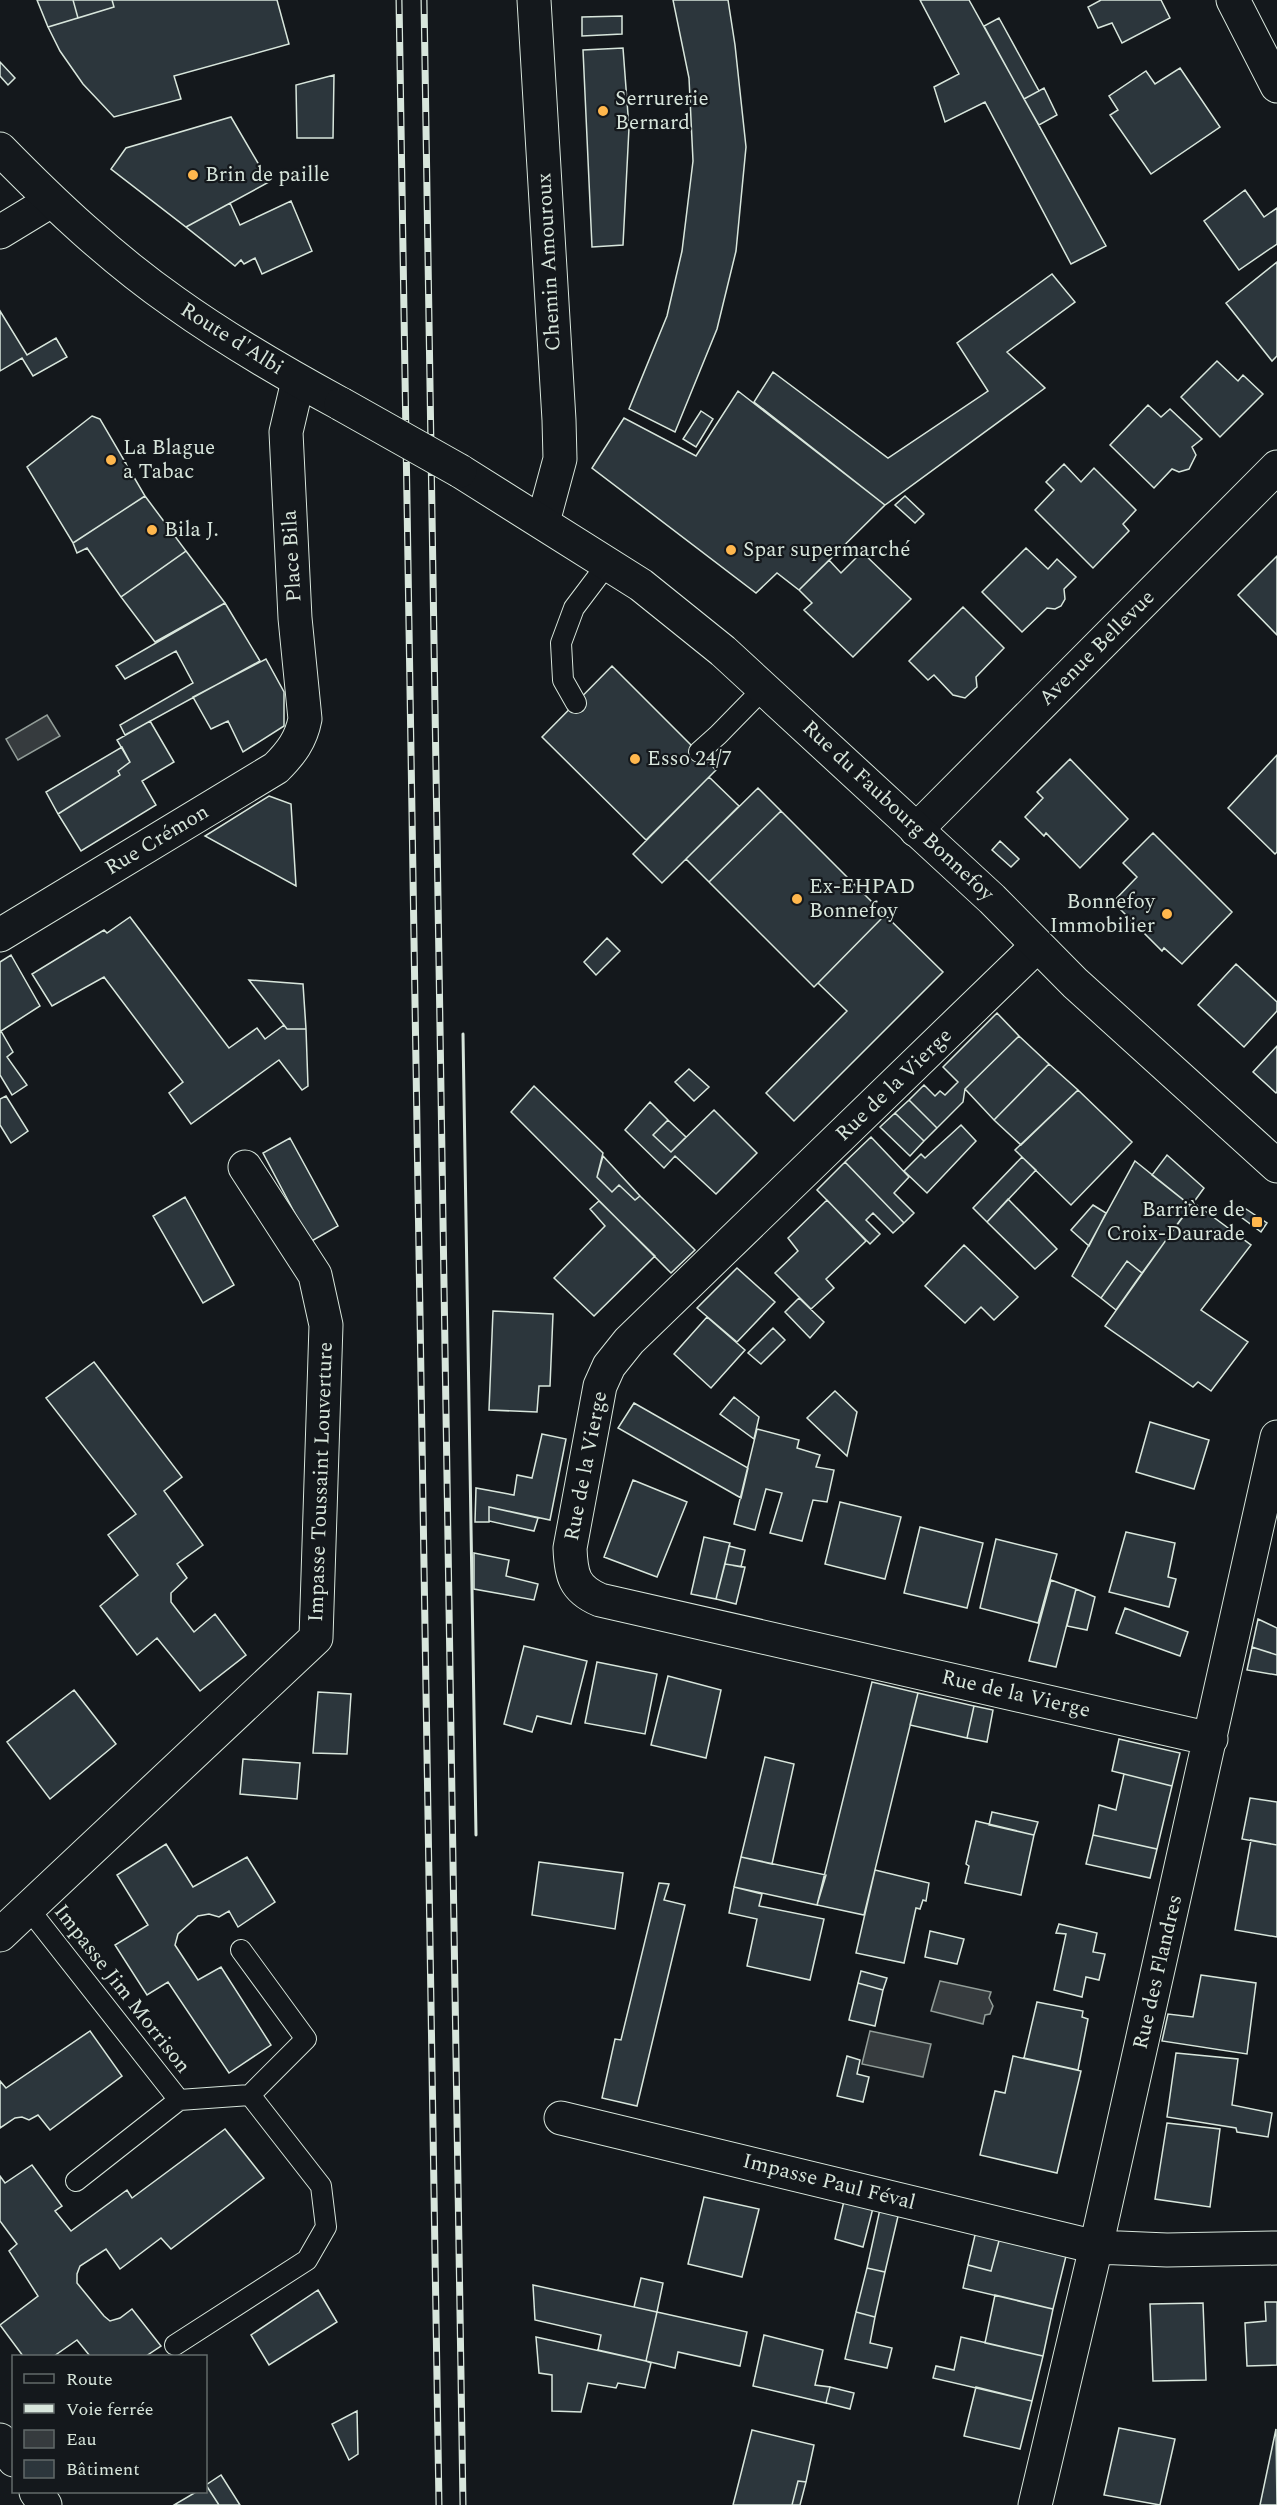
<svg xmlns="http://www.w3.org/2000/svg" width="1277" height="2505" font-family="Spectral,serif">
<rect width="100%" height="100%" fill="#14181c"/>
<path fill="#363b3e" stroke="#939e99" stroke-width="1.5" d="M47,715L60,736L18,760L6,739Z
M940,1981L991,1992L989,1998L993,2006L990,2014L985,2015L983,2024L931,2011Z
M870,2031L931,2044L923,2077L862,2064Z"/>
<path fill="#2c363c" stroke="#d8e6dc" stroke-width="1.5" d="M37,0H73L78,18L48,27Z
M73,0H112L114,7L78,18Z
M112,0H277L289,44L174,76L181,99L114,117L83,84L60,51L48,27L114,7Z
M673,0H728L735,45L746,147L736,251L717,329L675,432L629,409L667,316L682,251L693,161L689,78Z
M920,0H969L1106,246L1071,264L985,102L945,122L934,87L959,74Z
M1101,0H1161L1170,18L1122,43L1112,23L1098,28L1088,7Z
M622,16V34L582,36V17Z
M999,18L1039,91L1024,99L984,26Z
M623,48L629,128L623,245L592,247L583,50Z
M0,62L15,78L8,85L0,76Z
M1180,68L1220,127L1151,174L1110,115L1118,110L1109,96L1146,71L1155,84Z
M334,75L333,138H297L296,85Z
M1044,88L1057,115L1039,125L1024,99Z
M231,117L269,182L186,227L111,169L126,148Z
M1245,190L1264,217L1277,208V244L1239,270L1204,221Z
M291,201L312,251L262,274L255,258L244,264L241,260L235,266L186,227L230,203L240,225Z
M1277,262V356L1272,361L1226,303Z
M1052,274L1075,302L1007,352L1045,388L885,505L754,402L773,372L888,458L988,391L957,343Z
M0,311L27,355L56,338L67,357L33,376L22,358L0,371Z
M1217,361L1238,381L1243,375L1263,394L1220,437L1181,397Z
M738,391L885,505L799,590L777,573L756,593L592,468L624,418L696,456Z
M1148,405L1161,417L1170,409L1202,439L1192,447L1196,455L1189,469L1179,472L1172,469L1154,488L1110,445Z
M701,411L713,419L696,447L683,439Z
M92,416L100,419L145,496L73,543L27,467Z
M1064,464L1081,482L1094,468L1136,510L1123,524L1129,531L1093,568L1035,510L1054,490L1046,482Z
M145,496L186,551L121,597L87,548L77,553L73,543Z
M905,496L924,514L915,523L895,505Z
M1026,548L1048,569L1057,559L1076,577L1064,589L1065,599L1061,606L1055,609L1047,608L1022,632L982,592Z
M186,551L225,603L155,642L121,597Z
M862,552L911,599L853,657L804,610L812,603L799,590L829,560L841,573Z
M1277,556V635L1238,595Z
M225,603L260,661L125,735L120,725L193,683L176,651L125,679L116,666Z
M963,607L1004,648L976,677L977,687L965,698L953,695L934,675L928,680L909,661Z
M266,659L284,692V726L243,752L228,721L211,729L193,697Z
M612,666L716,770L646,840L542,737Z
M150,721L174,762L142,781L156,805L81,851L58,814L120,775L118,771L130,762L117,740Z
M122,747L130,762L118,771L120,775L58,814L46,792Z
M1277,755V852L1275,854L1228,808Z
M1070,759L1128,819L1080,868L1046,833L1044,836L1025,817L1043,798L1037,792Z
M709,777L739,806L662,883L633,854Z
M758,788L781,811L709,882L686,859Z
M269,796L291,804L296,886L205,836Z
M781,811L885,915L814,987L709,882Z
M1153,833L1232,912L1182,964L1164,948L1162,951L1113,902L1137,877L1123,863Z
M1000,841L1019,859L1011,867L992,850Z
M885,915L943,972L794,1121L766,1093L847,1011L818,983Z
M130,917L229,1048L257,1028L265,1039L284,1025L287,1029H306L308,1086L302,1090L279,1060L191,1124L169,1093L183,1082L104,977L52,1006L32,974L104,930L107,933Z
M607,938L620,951L596,975L584,962Z
M11,955L40,1006L1,1031L13,1052L7,1057L27,1085L12,1095L0,1075V962Z
M1236,964L1277,1002V1011L1244,1047L1198,1005Z
M249,980L303,984L306,1029H287Z
M997,1013L1019,1036L965,1089L963,1102L937,1128L909,1100L924,1085L935,1096L940,1091L945,1095L958,1082L943,1067Z
M1019,1036L1049,1064L994,1120L965,1089Z
M1277,1046V1092L1276,1093L1253,1072Z
M1049,1064L1078,1090L1021,1145L994,1120Z
M689,1069L709,1087L694,1101L675,1082Z
M534,1086L603,1153L597,1177L612,1192L619,1185L635,1200L640,1196L695,1250L671,1273L511,1112Z
M1078,1090L1132,1142L1071,1205L1015,1150Z
M6,1096L28,1131L11,1143L0,1125V1099Z
M909,1100L937,1128L924,1141L895,1113Z
M650,1102L668,1120L653,1135L671,1152L714,1110L757,1153L716,1194L675,1156L664,1168L625,1130Z
M895,1113L924,1141L910,1156L880,1127Z
M668,1120L686,1137L671,1152L653,1135Z
M961,1125L976,1141L927,1193L904,1171L921,1154L925,1158Z
M871,1137L909,1177L894,1193L914,1213L904,1223L845,1162Z
M290,1138L338,1226L310,1242L263,1153Z
M1167,1155L1204,1188L1191,1206L1152,1175Z
M603,1156L640,1196L635,1200L619,1185L612,1192L597,1177Z
M1022,1157L1036,1170L987,1222L973,1208Z
M1135,1161L1191,1206L1142,1273L1127,1261L1101,1298L1072,1276Z
M845,1162L904,1223L893,1233L873,1213L866,1220L880,1234L870,1244L817,1190Z
M185,1197L234,1285L203,1303L153,1216Z
M1008,1199L1057,1249L1035,1269L987,1222Z
M827,1200L866,1241L826,1279L834,1288L811,1309L775,1273L798,1251L788,1238Z
M599,1201L655,1256L594,1316L554,1278L605,1226L590,1209Z
M1193,1202L1251,1245L1201,1310L1248,1342L1211,1391L1198,1382L1193,1387L1105,1326Z
M1093,1205L1106,1213L1089,1246L1071,1230Z
M1246,1209L1267,1223L1261,1232L1241,1217Z
M964,1245L1018,1297L994,1320L981,1307L965,1323L925,1286Z
M1127,1261L1142,1273L1116,1310L1101,1298Z
M737,1268L775,1302L737,1342L697,1308Z
M799,1298L824,1322L810,1338L785,1312Z
M493,1311L553,1314L550,1386H539L537,1412L489,1410Z
M707,1317L745,1350L711,1388L674,1354Z
M773,1328L785,1340L761,1364L748,1353Z
M94,1362L182,1477L164,1491L203,1545L177,1564L187,1578L171,1593V1602L194,1632L215,1614L246,1655L200,1691L157,1638L137,1655L100,1606L138,1575L108,1535L136,1514L46,1398Z
M835,1391L857,1412L847,1456L807,1418Z
M734,1397L759,1417L754,1439L720,1414Z
M634,1403L748,1468L741,1498L618,1428Z
M1150,1422L1209,1440L1194,1489L1136,1472Z
M757,1429L799,1440L797,1448L820,1455L816,1467L834,1470L827,1502L813,1500L802,1541L770,1533L782,1493L766,1489L755,1530L734,1524Z
M542,1434L566,1439L550,1520L489,1507V1522H475L476,1488L514,1495L517,1475L532,1478Z
M633,1480L687,1502L657,1577L604,1557Z
M840,1502L901,1517L885,1579L825,1564Z
M489,1507L538,1518L534,1531L489,1521Z
M920,1527L983,1543L967,1608L904,1593Z
M1126,1532L1175,1543L1168,1577L1176,1579L1169,1607L1109,1592Z
M704,1537L730,1543L716,1599L691,1594Z
M996,1539L1057,1554L1038,1623L980,1608Z
M729,1546L745,1550L741,1567L725,1564Z
M474,1553L509,1560L506,1576L538,1584L534,1600L474,1589Z
M725,1564L745,1567L736,1604L716,1599Z
M1051,1580L1076,1589L1056,1667L1029,1661Z
M1076,1589L1095,1597L1087,1630L1067,1626Z
M1125,1608L1188,1632L1180,1656L1116,1633Z
M1258,1619L1277,1628V1655L1252,1647Z
M524,1646L587,1661L571,1724L537,1716L532,1732L504,1724Z
M1252,1647L1277,1655V1675L1247,1670Z
M597,1662L657,1674L645,1734L585,1723Z
M668,1676L721,1690L706,1758L651,1745Z
M872,1682L918,1693L864,1915L817,1905Z
M74,1690L116,1744L50,1799L7,1742Z
M318,1692L351,1694L347,1754L313,1753Z
M918,1693L974,1706L967,1738L910,1725Z
M974,1706L993,1710L987,1742L967,1738Z
M1119,1739L1180,1753L1172,1786L1112,1771Z
M765,1757L794,1764L772,1864L741,1857Z
M243,1759L300,1763L297,1799L240,1794Z
M1124,1774L1172,1786L1157,1849L1093,1835L1099,1805L1116,1810Z
M1250,1798L1277,1802V1845L1242,1839Z
M992,1812L1038,1822L1034,1835L989,1825Z
M976,1821L1034,1835L1021,1895L965,1883L969,1866L966,1864Z
M1093,1835L1157,1849L1150,1878L1086,1864Z
M1251,1840L1277,1845V1937L1235,1930Z
M166,1844L193,1887L247,1857L275,1902L238,1927L229,1911L219,1917L209,1914L198,1916L178,1934L175,1945L198,1980L221,1967L271,2045L229,2073L168,1982L147,1995L115,1945L148,1925L117,1875Z
M741,1857L826,1875L817,1905L734,1887Z
M539,1862L623,1873L615,1929L532,1915Z
M875,1870L929,1883L926,1901L923,1900L920,1909L916,1908L904,1963L856,1953Z
M659,1883L669,1884L664,1900L685,1905L637,2106L602,2098L615,2039L621,2040Z
M734,1887L762,1894L759,1906L824,1919L810,1980L747,1966L757,1919L729,1913Z
M1059,1924L1097,1933L1093,1952L1105,1954L1099,1980L1086,1977L1082,1997L1054,1990L1066,1934L1056,1933Z
M930,1931L964,1939L957,1964L925,1957Z
M861,1971L887,1978L883,1990L858,1983Z
M1201,1975L1256,1983L1247,2054L1162,2041L1168,2014L1193,2017Z
M858,1983L883,1990L875,2026L849,2020Z
M1037,2002L1083,2011L1082,2017L1088,2019L1078,2070L1024,2058Z
M90,2031L122,2076L50,2130L38,2115L29,2120L22,2117L15,2118L0,2128V2081L6,2088Z
M1176,2053L1238,2059L1232,2105L1272,2113L1268,2137L1237,2132L1236,2128L1167,2117Z
M847,2056L860,2060L857,2074L869,2077L863,2102L837,2096Z
M1013,2056L1081,2071L1057,2173L980,2155L995,2091L1005,2093Z
M1167,2123L1220,2129L1210,2207L1155,2199Z
M225,2129L264,2178L171,2249L161,2238L120,2269L106,2249L80,2266L77,2274V2283L104,2316L110,2321L120,2318L132,2309L161,2346L146,2356H90L77,2340L54,2356H23L0,2325L38,2296L9,2251L17,2244L0,2221V2176L5,2183L32,2165L62,2206L55,2211L71,2231L127,2190L132,2198Z
M704,2197L759,2209L742,2277L688,2264Z
M844,2201L873,2208L863,2247L835,2239Z
M880,2209L899,2212L885,2272L867,2268Z
M976,2231L1000,2237L991,2271L968,2265Z
M1000,2237L1067,2252L1053,2309L963,2288L968,2265L991,2271Z
M867,2268L885,2272L875,2317L856,2312Z
M641,2278L663,2283L657,2312L634,2307Z
M533,2285L657,2312L646,2361L598,2350L601,2335L535,2320Z
M318,2290L337,2322L269,2365L251,2335Z
M995,2295L1053,2309L1043,2356L985,2343Z
M1265,2302H1277V2365L1247,2366L1245,2323L1266,2321Z
M1203,2303L1206,2380L1153,2381L1150,2304Z
M657,2312L747,2332L740,2366L678,2352L675,2368L646,2361Z
M856,2312L875,2317L870,2343L892,2348L887,2368L845,2359Z
M764,2335L823,2350L815,2385L830,2387L826,2403L753,2386Z
M536,2337L646,2361L651,2363L645,2388L618,2383L616,2388L588,2383L581,2412L552,2411V2375L539,2373Z
M961,2337L1043,2356L1032,2401L933,2378L936,2366L954,2370Z
M830,2387L854,2393L850,2409L826,2403Z
M976,2387L1032,2401L1020,2449L964,2436Z
M357,2411L358,2454L349,2460L332,2424Z
M1119,2428L1175,2439L1160,2505L1104,2495Z
M1276,2429L1277,2505H1260Z
M752,2430L814,2445L806,2482L798,2481L792,2505H733Z
M221,2475L240,2505H219L206,2485Z
M798,2481L806,2482L800,2505H792Z
M206,2485L219,2505H174L196,2492H206Z"/>
<g fill="none" stroke-linecap="round" stroke-linejoin="round">
<defs>
<path id="service" d="M576,703L563,680L561,643L574,608L608,563
M699,752L718,735L765,687
M28,1908L179,2100L250,2095L321,2186L326,2227L307,2260L175,2345
M241,1950L306,2039L250,2095
M76,2181L179,2100"/>
<path id="minor" d="M534,0L559,420L560,459L543,522
M1233,0L1277,86
M0,232L51,201
M916,830L1277,467
M0,935L276,768C291,753 301,740 305,719L295,618L286,432L298,381
M1037,946L629,1341L609,1366L600,1386L570,1548C571,1575 574,1589 600,1600L1211,1739
M0,1935L316,1638L326,1325L315,1275L245,1167
M561,2118L1096,2247L1167,2250L1277,2248
M0,2440L14,2460
M36,2492L45,2505
M1035,2505L1096,2247L1277,1437"/>
<path id="primary" d="M0,149C54,204 111,258 174,302C227,340 284,373 341,404
M460,471L641,585L723,651L992,899L1075,983L1277,1166"/>
</defs>
<use href="#service" stroke="#d8e6dc" stroke-width="22"/>
<use href="#minor" stroke="#d8e6dc" stroke-width="35"/>
<use href="#primary" stroke="#d8e6dc" stroke-width="35"/>
<use href="#service" stroke="#14181c" stroke-width="20"/>
<use href="#minor" stroke="#14181c" stroke-width="33"/>
<use href="#primary" stroke="#14181c" stroke-width="33"/>
<defs>
<path id="rail" d="M399,0L439,2505
M424,0L463,2505"/>
</defs>
<use href="#rail" stroke="#d8e6dc" stroke-width="7"/>
<use href="#rail" stroke="#14181c" stroke-width="4.5" stroke-dasharray="14" stroke-linecap="butt"/>
<defs>
<path id="primary-bridge" d="M341,404L460,471"/>
</defs>
<use href="#primary-bridge" stroke="#d8e6dc" stroke-width="35" stroke-linecap="butt"/>
<use href="#primary-bridge" stroke="#14181c" stroke-width="33"/>
<path stroke="#d8e6dc" stroke-width="3" d="M463,1034L476,1835"/>
</g>
<g fill="#ffb74d" stroke="#14181c" stroke-width="2">
<circle cx="603" cy="111" r="6"/>
<circle cx="193" cy="175" r="6"/>
<circle cx="111" cy="460" r="6"/>
<circle cx="152" cy="530" r="6"/>
<circle cx="731" cy="550" r="6"/>
<circle cx="635" cy="759" r="6"/>
<circle cx="797" cy="899" r="6"/>
<circle cx="1167" cy="914" r="6"/>
<rect x="1251" y="1216" width="12" height="12" rx="3"/>
</g>
<g text-anchor="middle" dominant-baseline="central" stroke-width="4.5" stroke-linejoin="round" paint-order="stroke">
<g font-size="21" fill="#d8e6dc" stroke="#14181c" text-anchor="start">
<text x="615" y="99">Serrurerie<tspan x="615" dy="24">Bernard</tspan></text>
<text x="205" y="175">Brin de paille</text>
<text x="123" y="448">La Blague<tspan x="123" dy="24">à Tabac</tspan></text>
<text x="164" y="530">Bila J.</text>
<text x="743" y="550">Spar supermarché</text>
<text x="647" y="759">Esso 24/7</text>
<text x="809" y="887">Ex-EHPAD<tspan x="809" dy="24">Bonnefoy</tspan></text>
<text x="1155" y="902" text-anchor="end">Bonnefoy<tspan x="1155" dy="24">Immobilier</tspan></text>
<text x="1245" y="1210" text-anchor="end">Barrière de<tspan x="1245" dy="24">Croix-Daurade</tspan></text>
</g>
<g font-size="21" fill="#d8e6dc" stroke="#14181c">
<text transform="translate(549 262) rotate(-93)">Chemin Amouroux</text>
<text transform="translate(232 339) rotate(32)">Route d'Albi</text>
<text transform="translate(292 556) rotate(-93)">Place Bila</text>
<text transform="translate(1097 648) rotate(-45)">Avenue Bellevue</text>
<text transform="translate(898 811) rotate(43)">Rue du Faubourg Bonnefoy</text>
<text transform="translate(157 840) rotate(-31)">Rue Crémon</text>
<text transform="translate(894 1085) rotate(-44)">Rue de la Vierge</text>
<text transform="translate(586 1466) rotate(-79)">Rue de la Vierge</text>
<text transform="translate(321 1482) rotate(-88)">Impasse Toussaint Louverture</text>
<text transform="translate(1016 1694) rotate(13)">Rue de la Vierge</text>
<text transform="translate(1158 1972) rotate(-77)">Rue des Flandres</text>
<text transform="translate(122 1989) rotate(52)">Impasse Jim Morrison</text>
<text transform="translate(829 2182) rotate(14)">Impasse Paul Féval</text>
</g>
</g>
<rect x="12" y="2355" width="195" height="138" fill="#14181c" stroke="#626a69" stroke-width="1.5"/>
<rect x="24" y="2374" width="30" height="9" fill="#14181c" stroke="#626a69" stroke-width="1.5"/>
<text x="66" y="2385" font-size="18" fill="#d8e6dc">Route</text>
<rect x="24" y="2404" width="30" height="9" fill="#d8e6dc" stroke="#626a69" stroke-width="1.5"/>
<text x="66" y="2415" font-size="18" fill="#d8e6dc">Voie ferrée</text>
<rect x="24" y="2430" width="30" height="18" fill="#363b3e" stroke="#626a69" stroke-width="1.5"/>
<text x="66" y="2445" font-size="18" fill="#d8e6dc">Eau</text>
<rect x="24" y="2460" width="30" height="18" fill="#2c363c" stroke="#626a69" stroke-width="1.5"/>
<text x="66" y="2475" font-size="18" fill="#d8e6dc">Bâtiment</text>
</svg>
